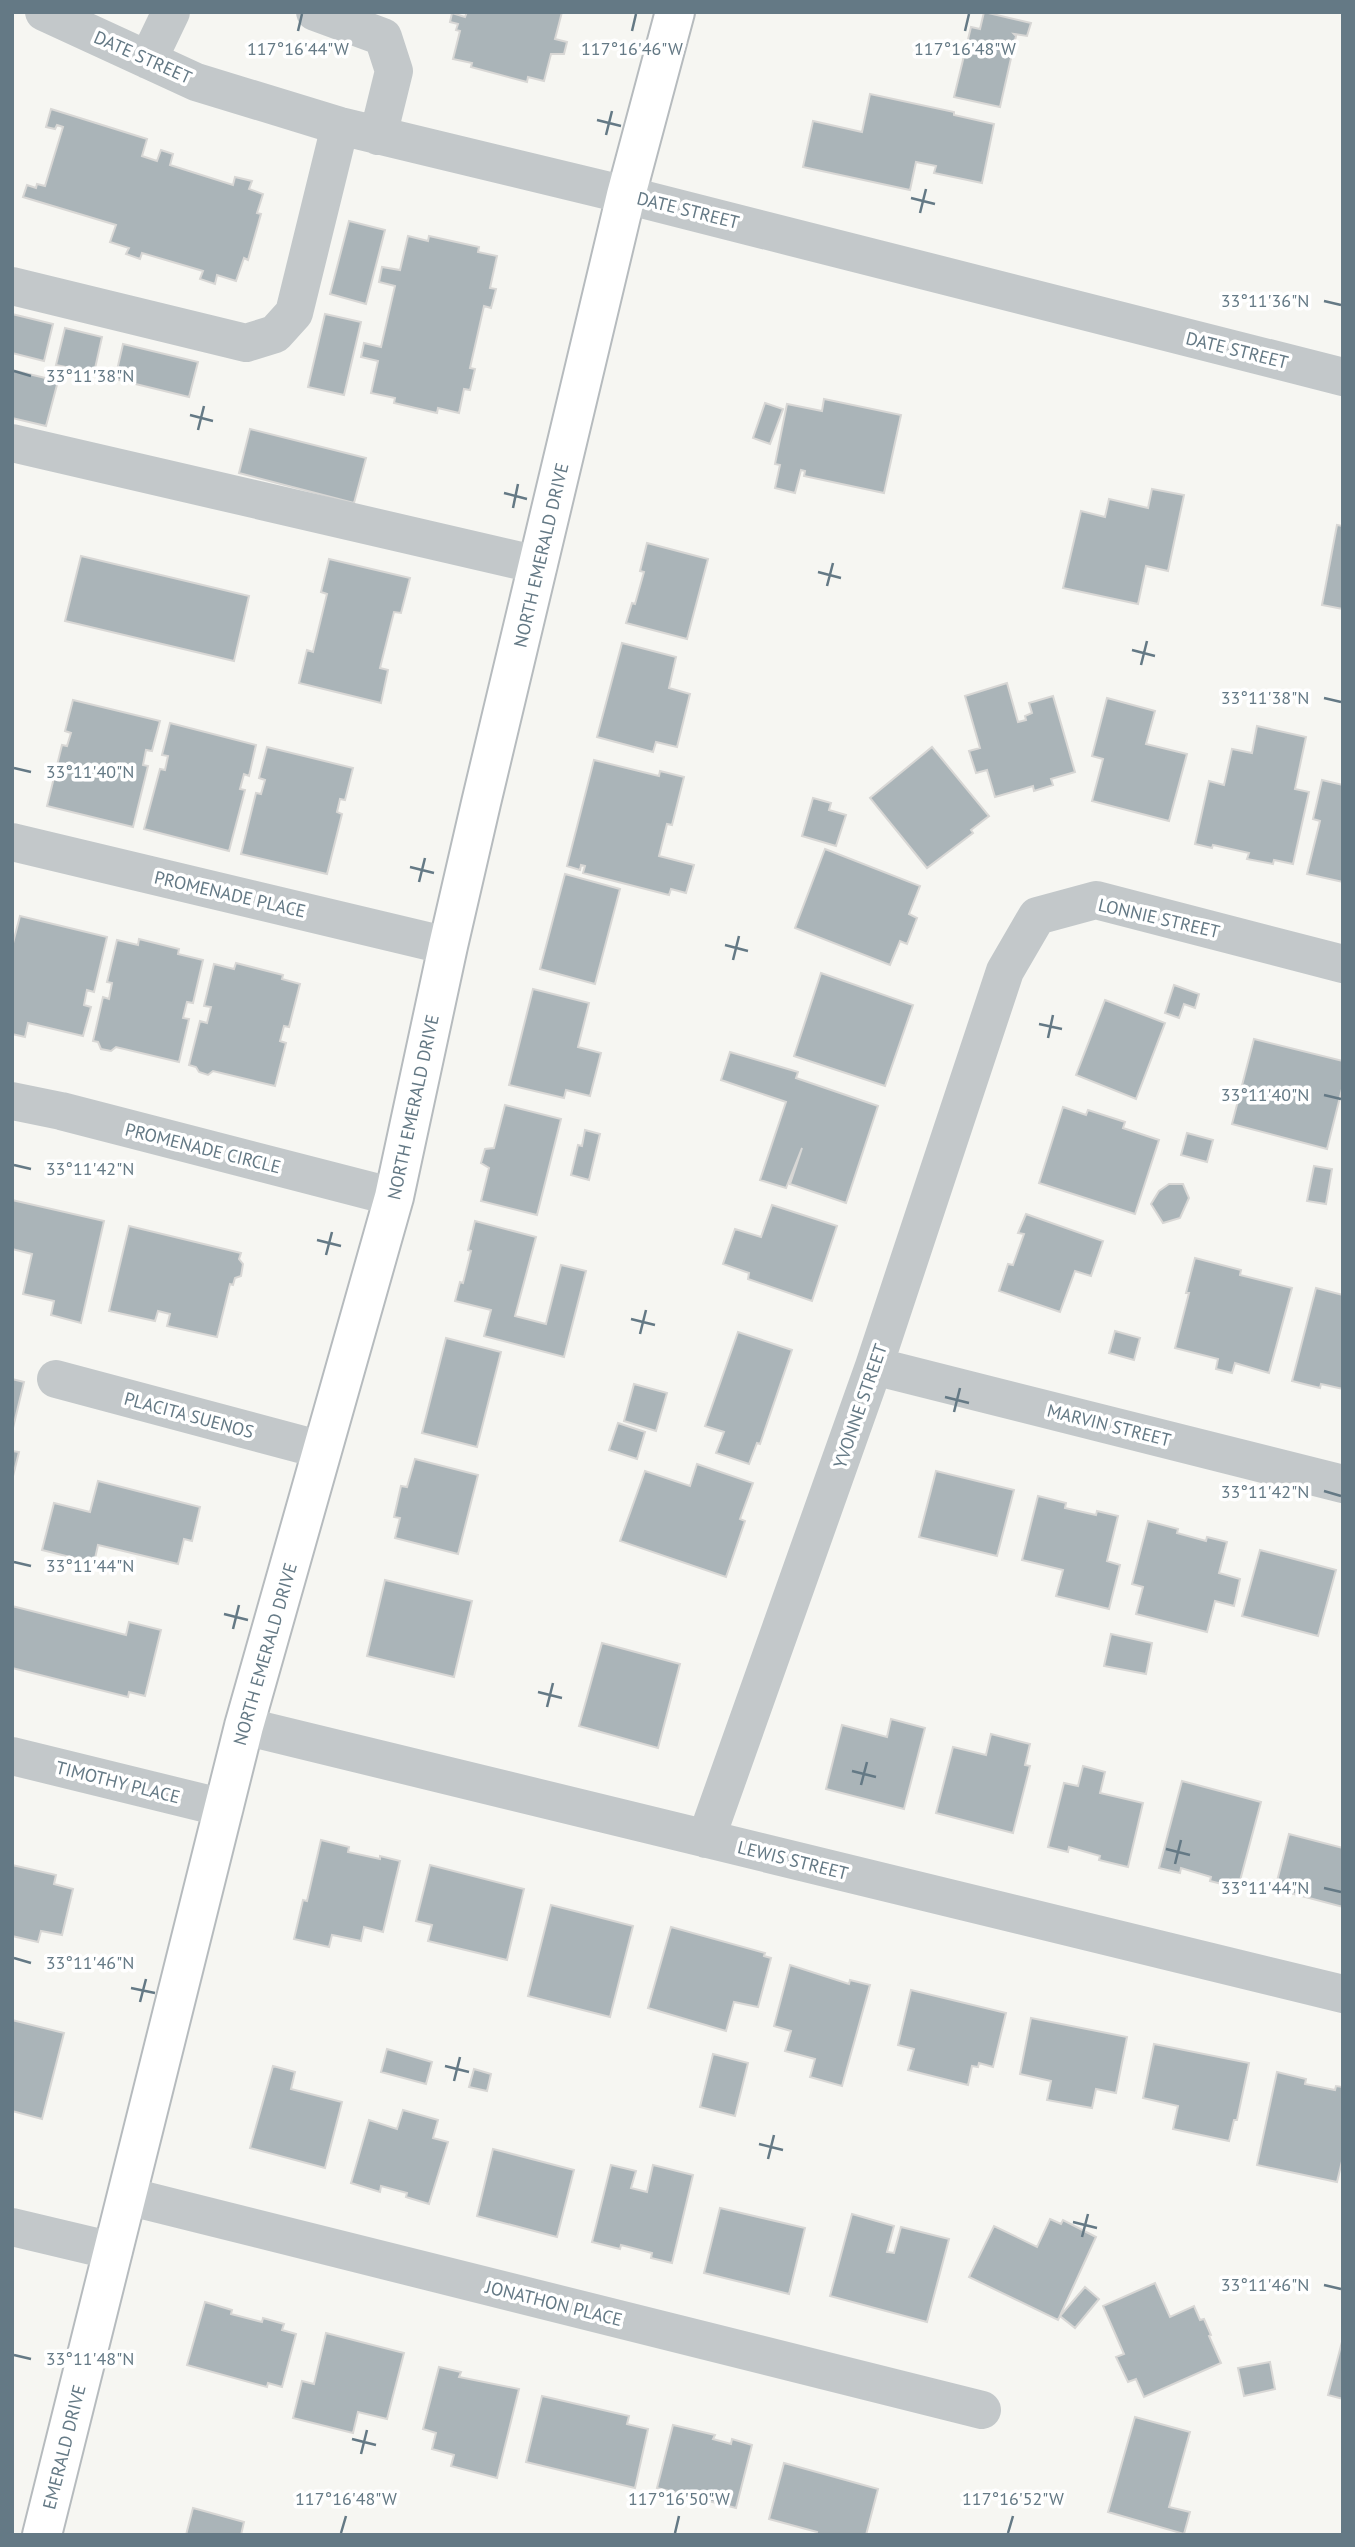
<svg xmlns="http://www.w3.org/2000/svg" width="1355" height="2547" font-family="'PT Sans',sans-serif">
<rect width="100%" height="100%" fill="#f6f6f2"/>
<path fill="#aab4b8" stroke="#d8d7d5" stroke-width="2" d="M467,12H562L555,39L567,42L564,54H551L544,81L528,77L527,82L471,67L472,63L453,59L460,31L456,30L458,24L450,22L452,13L465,17Z
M984,12L1031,23L1027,36L1014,34L1016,36L1000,107L954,97L971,27L980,29Z
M870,94L954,112V115L994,124L982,183L934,173L936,166L916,162L910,190L803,167L813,121L862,132Z
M51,109L147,139L142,156L157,161L161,150L173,154L170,165L233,185L235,177L252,181L249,189L263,194L257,213L261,214L248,260L244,258L236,281L217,275L215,284L200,279L203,271L142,253L140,259L126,254L129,248L110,242L116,225L23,197L27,185L36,188L37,184L45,186L63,127L57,125L55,129L46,127Z
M349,221L385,230L366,304L330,294Z
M408,236L428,241L429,236L479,247L478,252L497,256L490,288L496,289L491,308L484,306L470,368L475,369L470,390L464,389L459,413L438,408L437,413L394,403L395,398L371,393L378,361L361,357L364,343L381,347L395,286L379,282L382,267L400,270Z
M12,314L53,324L44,361L12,353Z
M325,314L361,322L344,395L308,387Z
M65,328L102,337L94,373L56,365Z
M123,344L198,362L189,397L115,379Z
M12,370L58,381L46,426L12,418Z
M824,399L901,415L884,493L804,476L805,471L801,470L795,493L775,488L780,465L775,464L787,404L822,411Z
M765,403L783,409L770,444L753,438Z
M250,429L366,458L354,503L239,473Z
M1152,489L1184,495L1168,571L1146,566L1138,604L1063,588L1081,511L1105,517L1109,499L1148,508Z
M1337,525L1343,526V609L1322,605Z
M647,543L708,559L687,639L626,623L632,603L635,604L644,572L640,571Z
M81,556L249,596L234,661L65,621Z
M329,559L410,578L401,613L394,612L380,668L388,670L381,703L299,683L307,650L313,652L327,594L321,592Z
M622,643L676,657L669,688L690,694L677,747L656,742L653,752L597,737Z
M1007,683L1018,722L1026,720L1025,716L1032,713L1029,703L1053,696L1075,772L1051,779L1053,785L1034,791L1033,786L995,797L987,770L976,773L969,751L980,748L965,696Z
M1107,698L1155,711L1146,744L1187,754L1169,821L1092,801L1103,759L1092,756Z
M73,700L160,721L152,751L146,750L143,765L148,766L133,827L47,806L62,745L67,746L71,733L65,731Z
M170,723L256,745L249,776L244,774L240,789L245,790L229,851L144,829L160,769L165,770L168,756L162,755Z
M1257,726L1306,737L1295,789L1309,792L1293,864L1274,860L1273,864L1247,859L1249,853L1213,845L1212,848L1195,844L1209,781L1224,785L1232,749L1252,753Z
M267,747L353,768L345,800L340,799L337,812L342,814L327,874L241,854L256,793L261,794L265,780L259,778Z
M932,747L989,816L971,830L973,833L927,868L870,798Z
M594,760L659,776L660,771L684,777L672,825L667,824L659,856L694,865L686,893L671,889L669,895L583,873L585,866L581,865L580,870L567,866Z
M1322,780L1343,785V882L1307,874L1320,821L1313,819Z
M813,798L831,803L829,810L846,815L836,846L802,836Z
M825,849L920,886L909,914L917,918L907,944L900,941L890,965L795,928Z
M565,874L620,889L595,984L540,969Z
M20,916L107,937L94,992L87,990L84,1005L91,1007L83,1036L28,1023L25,1037L12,1034V947Z
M139,939L179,949L178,954L203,960L193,1003L187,1002L183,1018L189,1019L179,1062L116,1047L111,1051L101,1049L98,1042L93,1041L103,997L109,999L112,983L107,982L117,940L138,945Z
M236,963L283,975L282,979L300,984L289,1027L284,1026L280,1041L286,1043L275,1086L213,1071L208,1075L199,1072L196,1067L189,1065L200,1021L207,1023L211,1007L204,1006L214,964L234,969Z
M821,973L913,1005L885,1086L794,1056Z
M1174,985L1199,994L1195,1008L1184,1004L1179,1018L1165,1013Z
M533,989L589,1003L578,1047L601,1053L590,1096L566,1090L564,1098L509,1085Z
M1105,1000L1165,1023L1136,1099L1076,1075Z
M1254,1039L1343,1061V1085L1327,1149L1232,1124Z
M730,1052L798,1072L796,1078L878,1106L846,1203L790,1184L802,1148L786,1188L760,1180L786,1102L721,1080Z
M505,1105L561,1119L537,1215L481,1201L489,1168L481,1163L485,1149L494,1148Z
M1063,1107L1086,1115L1088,1110L1125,1122L1123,1128L1159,1140L1135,1214L1039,1183Z
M585,1130L600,1134L589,1180L571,1175L578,1145L582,1146Z
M1187,1133L1213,1140L1207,1162L1181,1155Z
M1314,1166L1332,1169L1326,1204L1307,1201Z
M1169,1184H1183L1189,1198L1180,1218L1163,1223L1151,1204L1159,1191Z
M12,1200L104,1221L81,1323L51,1315L54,1301L23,1294L32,1254L12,1249Z
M772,1205L837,1226L812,1301L748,1279L749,1273L723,1264L735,1229L761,1237Z
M1026,1214L1103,1241L1091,1276L1075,1271L1060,1312L999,1291L1008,1264L1013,1265L1024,1234L1018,1233Z
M475,1221L536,1237L515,1316L546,1324L561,1265L586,1271L564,1357L484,1336L491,1310L455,1301L460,1282L463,1283L471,1251L468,1250Z
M129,1226L241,1253L239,1259L243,1264L241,1276L235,1278L233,1285L230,1284L217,1337L167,1326L170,1314L158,1311L155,1321L109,1311Z
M1195,1258L1241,1270L1240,1275L1292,1288L1269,1373L1235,1363L1232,1373L1216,1369L1218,1359L1175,1348L1189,1293H1186Z
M1316,1288L1343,1295V1389L1321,1384L1320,1388L1292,1381Z
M1115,1331L1140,1338L1134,1360L1109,1353Z
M738,1332L792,1350L760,1444L757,1443L749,1464L716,1453L724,1432L705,1426Z
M446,1338L501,1352L477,1447L422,1433Z
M12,1379L24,1382L12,1432Z
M634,1384L667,1393L656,1431L624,1421Z
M618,1423L645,1432L637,1459L609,1450Z
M12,1451L19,1452L12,1480Z
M415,1459L478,1475L458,1554L395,1538L400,1518L394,1517L401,1486L407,1487Z
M697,1464L753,1483L740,1519L745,1521L726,1577L620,1541L645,1471L690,1486Z
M936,1471L1014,1490L997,1556L919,1537Z
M98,1481L200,1507L192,1541L184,1539L178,1564L98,1545L94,1563L42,1550L54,1503L90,1512Z
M1038,1496L1066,1503L1065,1508L1096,1515L1097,1511L1118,1516L1107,1561L1120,1565L1109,1609L1056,1596L1063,1570L1022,1560Z
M1148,1521L1178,1529L1177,1533L1206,1541L1207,1537L1227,1542L1219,1573L1240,1579L1234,1606L1215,1601L1207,1632L1136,1614L1143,1587L1132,1584Z
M1260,1550L1336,1570L1318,1636L1242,1616Z
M385,1580L472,1601L454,1677L367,1656Z
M12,1606L126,1635L129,1622L161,1630L145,1696L129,1692L128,1697L12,1668Z
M1111,1634L1152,1643L1146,1674L1104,1666Z
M602,1643L680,1664L658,1748L579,1726Z
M891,1719L925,1728L904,1809L826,1789L842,1725L887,1737Z
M991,1734L1030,1744L1025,1765L1030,1766L1013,1833L936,1813L953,1747L986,1755Z
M1083,1766L1105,1772L1100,1793L1143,1803L1128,1867L1099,1860L1100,1856L1069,1847L1068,1852L1048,1847L1064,1783L1078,1786Z
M1182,1781L1261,1802L1238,1888L1210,1881L1211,1877L1181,1868L1180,1873L1159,1868Z
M1289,1834L1343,1848V1907L1275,1889Z
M321,1840L349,1847L348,1852L380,1859V1856L400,1861L383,1932L364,1927L361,1941L332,1935L329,1947L294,1939L303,1900L307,1901Z
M12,1865L56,1875L54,1884L73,1889L62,1935L41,1931L38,1942L12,1936Z
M430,1865L524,1889L507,1960L428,1941L432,1925L416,1921Z
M551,1905L633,1926L610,2017L528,1996Z
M671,1927L765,1953L764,1956L771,1958L758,2007L734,2002L726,2031L648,2008Z
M790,1965L849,1984L850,1980L870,1985L842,2086L810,2077L815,2059L785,2051L791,2031L774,2026Z
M911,1990L1006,2013L993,2067L979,2063L978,2067L972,2066L968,2085L908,2070L914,2049L898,2045Z
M1031,2018L1127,2037L1116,2093L1096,2089L1092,2108L1047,2100L1051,2081L1020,2074Z
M12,2020L64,2033L42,2119L12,2111Z
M1154,2044L1249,2063L1237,2120H1234L1229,2141L1173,2129L1178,2106L1143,2098Z
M387,2049L432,2062L426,2084L381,2072Z
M713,2054L748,2063L735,2116L700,2107Z
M273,2066L295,2072L291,2089L342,2102L325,2168L250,2148Z
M474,2069L491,2074L487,2091L469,2087Z
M1277,2072L1306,2079L1305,2084L1335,2090L1336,2086L1343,2087V2157L1337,2182L1257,2165Z
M403,2110L438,2120L433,2138L448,2142L429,2204L406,2197L407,2193L381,2186L380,2192L351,2183L369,2120L397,2129Z
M493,2149L574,2170L557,2237L477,2216Z
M611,2165L636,2171L631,2188L647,2192L653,2165L693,2175L672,2263L651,2258L652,2253L621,2245L620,2249L592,2242Z
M720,2208L805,2228L789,2294L704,2273Z
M852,2214L894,2226L887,2252L894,2253L901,2227L949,2239L927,2322L830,2296Z
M1050,2219L1061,2224L1063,2220L1096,2237L1058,2320L969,2277L994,2226L1037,2247Z
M1155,2283L1170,2317L1194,2306L1200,2320L1204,2319L1211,2335L1209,2336L1221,2363L1144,2397L1136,2379L1128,2382L1116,2357L1124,2354L1103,2306Z
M1085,2287L1099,2299L1075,2328L1060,2316Z
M205,2302L232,2310L231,2314L262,2322L263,2318L284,2324L282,2330L296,2334L282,2387L268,2383L267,2387L187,2365Z
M326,2333L404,2353L387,2419L358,2412L353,2433L293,2418L302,2381L314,2384Z
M1343,2338V2399L1328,2395Z
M1270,2362L1275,2389L1244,2396L1238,2368Z
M439,2367L461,2372L459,2377L519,2389L497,2478L451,2466L454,2455L432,2449L436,2433L423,2429Z
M542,2396L629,2416L627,2424L648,2429L635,2488L526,2462Z
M1135,2417L1190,2432L1169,2507L1190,2512L1184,2534L1108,2512Z
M673,2425L715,2435L713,2439L731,2444L732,2439L752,2445L736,2508L657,2488Z
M784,2463L878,2489L866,2535H816L817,2532L769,2519Z
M193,2508L244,2522L241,2535H186Z"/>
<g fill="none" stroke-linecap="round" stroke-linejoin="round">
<defs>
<path id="major" d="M42,2535L244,1726L394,1197L448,946L481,803L626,195L675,12"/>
</defs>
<use href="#major" stroke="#b6bbbe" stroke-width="42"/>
<path stroke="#c3c8ca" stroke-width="38" d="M44,12L196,82L340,126L626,195L1343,377
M315,12L383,37L394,71L378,136
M148,60L171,12
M12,286L246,343L275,334L294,313L340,126
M12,443L538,565
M12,842L448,946
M12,1101L61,1111L394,1197
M874,1366L1343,1484
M56,1379L322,1450
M244,1726L1343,1994
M12,1756L224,1808
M706,1839L874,1366L1005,971L1037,916L1096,900L1343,964
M127,2196L982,2410
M12,2227L113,2251"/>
<use href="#major" stroke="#fff" stroke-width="38"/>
</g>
<path fill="none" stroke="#647985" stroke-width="2.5" d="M298,31L302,14M632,31L636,14M965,31L969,14M597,120L621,126M606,135L612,111M911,198L935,204M920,213L926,189M1324,301L1341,305M14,371L31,376M190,415L213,421M198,430L204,406M504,493L527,499M513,508L518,484M818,572L841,578M827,586L833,563M1132,650L1155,656M1141,665L1147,641M1324,698L1341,702M14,768L31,772M410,867L434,873M419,882L425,858M725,945L748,951M733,960L739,936M1039,1024L1062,1029M1048,1038L1053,1015M1324,1095L1341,1099M14,1165L31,1169M317,1240L341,1246M326,1255L332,1232M631,1319L655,1325M640,1334L646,1310M945,1397L969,1403M954,1412L960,1388M1324,1491L1341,1496M14,1562L31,1566M224,1614L248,1620M233,1629L239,1605M538,1692L562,1698M547,1707L553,1683M852,1771L876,1777M861,1785L867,1762M1166,1849L1190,1855M1175,1864L1181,1840M1324,1888L1341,1892M14,1958L31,1963M131,1988L155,1993M140,2002L146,1979M445,2066L469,2072M454,2081L460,2057M759,2144L783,2150M768,2159L774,2135M1073,2222L1097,2228M1082,2237L1088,2214M1324,2285L1341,2289M14,2355L31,2359M352,2439L376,2445M361,2454L367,2430M341,2533L346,2516M675,2533L679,2516M1008,2533L1013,2516"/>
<g text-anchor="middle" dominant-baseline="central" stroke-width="7" stroke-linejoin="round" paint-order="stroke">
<g font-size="18" fill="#647985" stroke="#fff">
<text transform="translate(143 57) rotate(24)">DATE STREET</text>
<text transform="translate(688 210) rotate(14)">DATE STREET</text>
<text transform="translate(1237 350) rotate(14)">DATE STREET</text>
<text transform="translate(541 555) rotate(-77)">NORTH EMERALD DRIVE</text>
<text transform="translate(230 894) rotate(13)">PROMENADE PLACE</text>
<text transform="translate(1159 918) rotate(13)">LONNIE STREET</text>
<text transform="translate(413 1107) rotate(-78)">NORTH EMERALD DRIVE</text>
<text transform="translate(203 1148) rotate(14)">PROMENADE CIRCLE</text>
<text transform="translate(860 1406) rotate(-71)">YVONNE STREET</text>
<text transform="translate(189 1415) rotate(15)">PLACITA SUENOS</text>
<text transform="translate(1109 1425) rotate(14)">MARVIN STREET</text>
<text transform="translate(265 1654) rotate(-74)">NORTH EMERALD DRIVE</text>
<text transform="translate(118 1782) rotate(14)">TIMOTHY PLACE</text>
<text transform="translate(793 1860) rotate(14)">LEWIS STREET</text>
<text transform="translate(554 2303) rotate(14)">JONATHON PLACE</text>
<text transform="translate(64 2447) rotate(-76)">EMERALD DRIVE</text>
</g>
</g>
<g font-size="18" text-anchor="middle" fill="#647985" stroke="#fff" stroke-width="7" stroke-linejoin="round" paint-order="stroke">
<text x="298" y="55">117°16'44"W</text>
<text x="632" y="55">117°16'46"W</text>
<text x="965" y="55">117°16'48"W</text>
<text x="1265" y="307">33°11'36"N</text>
<text x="90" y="382">33°11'38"N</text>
<text x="1265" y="704">33°11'38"N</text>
<text x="90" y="778">33°11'40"N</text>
<text x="1265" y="1101">33°11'40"N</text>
<text x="90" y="1175">33°11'42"N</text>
<text x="1265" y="1498">33°11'42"N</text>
<text x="90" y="1572">33°11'44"N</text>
<text x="1265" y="1894">33°11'44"N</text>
<text x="90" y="1969">33°11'46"N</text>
<text x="1265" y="2291">33°11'46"N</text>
<text x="90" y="2365">33°11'48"N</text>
<text x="346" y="2505">117°16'48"W</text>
<text x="679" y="2505">117°16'50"W</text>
<text x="1013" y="2505">117°16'52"W</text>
</g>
<rect width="1355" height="2547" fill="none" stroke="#647985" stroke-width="28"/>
</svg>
